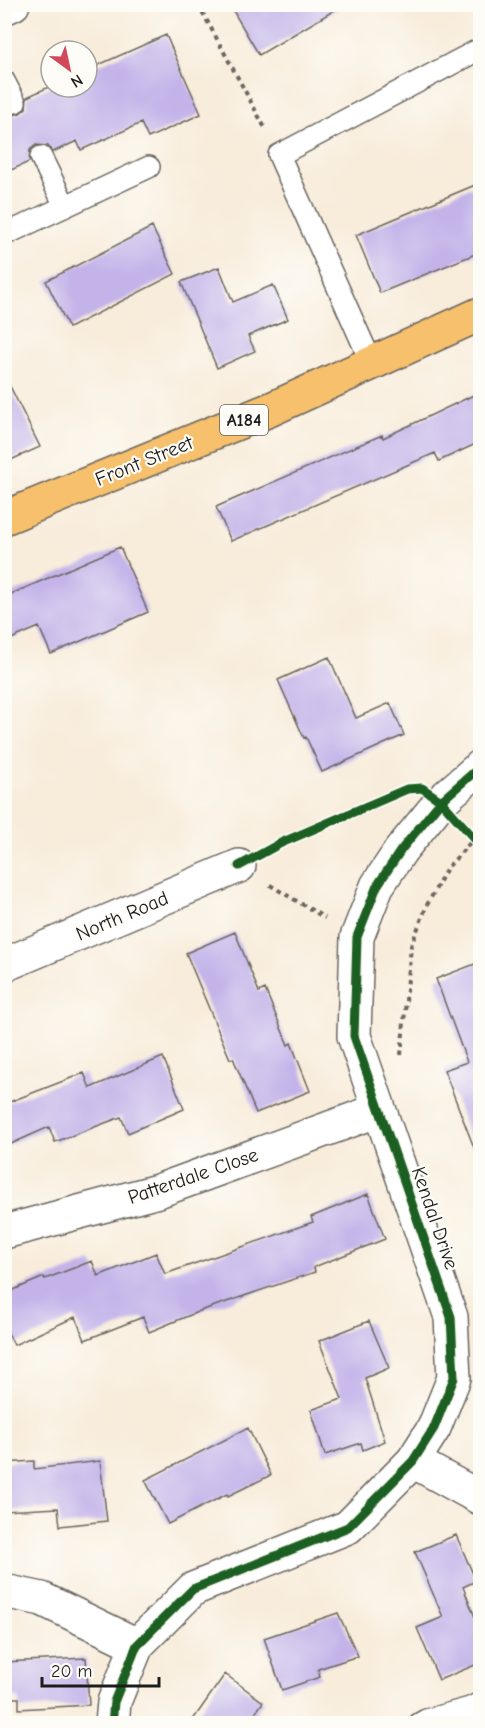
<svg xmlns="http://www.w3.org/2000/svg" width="485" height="1728" font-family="'Comic Neue',sans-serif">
<rect width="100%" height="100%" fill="#fdfcf7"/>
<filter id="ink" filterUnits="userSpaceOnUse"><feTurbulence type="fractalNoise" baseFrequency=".0167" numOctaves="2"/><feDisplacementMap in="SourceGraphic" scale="12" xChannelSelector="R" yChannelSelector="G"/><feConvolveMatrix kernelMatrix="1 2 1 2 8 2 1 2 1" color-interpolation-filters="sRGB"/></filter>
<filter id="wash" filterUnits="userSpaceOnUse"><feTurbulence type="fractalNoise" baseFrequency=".008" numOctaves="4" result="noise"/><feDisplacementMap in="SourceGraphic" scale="24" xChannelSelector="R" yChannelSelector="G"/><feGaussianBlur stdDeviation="1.35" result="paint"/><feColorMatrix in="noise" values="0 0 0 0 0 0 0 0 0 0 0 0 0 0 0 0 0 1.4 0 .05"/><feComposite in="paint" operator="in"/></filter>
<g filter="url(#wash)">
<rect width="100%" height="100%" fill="#f8ecda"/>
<g id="blocks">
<path fill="#c3b3e9" d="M229,4H345L259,55Z
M166,35L201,114L148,138L141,123L81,150L77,141L53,152L48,146L36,145L30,150L29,162L4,173V109L14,115L20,113L26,108L27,97L51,86L87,87V70Z
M480,183V252L380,293L356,235Z
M152,227L175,274L69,328L46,281Z
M219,267L233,302L273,285L288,319L248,336L255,351L217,368L181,282Z
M4,374L40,447L4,463Z
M480,392V442L439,461L435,453L231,541L216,507L382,435L383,438Z
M120,547L148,612L51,654L39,627L4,642V597Z
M329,657L356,718L390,703L404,735L322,772L306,737L304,738L278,680Z
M235,932L259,992L265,989L288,1045L291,1043L310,1091L256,1113L233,1058L230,1059L186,953Z
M480,962V1157L478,1158L444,1070L467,1062L436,979Z
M163,1057L184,1109L128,1133L121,1117L55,1142L49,1127L4,1147V1104L84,1073L90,1088Z
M368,1194L385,1239L314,1267L315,1272L200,1311L149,1332L143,1317L85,1340L75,1317L14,1345L4,1325V1294L44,1277L45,1279L92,1261L98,1276L156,1253L165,1274L313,1222L311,1217Z
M369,1321L389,1368L365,1378L385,1441L363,1450L361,1443L325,1455L311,1410L342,1399L319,1341Z
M248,1428L271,1475L228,1496L227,1494L168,1524L145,1480Z
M34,1461V1469L100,1461L107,1521L60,1526L58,1508L4,1511V1463Z
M456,1535L476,1581L463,1587L480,1630V1663L439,1680L417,1628L443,1617L415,1552Z
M338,1613L358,1656L318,1669L320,1677L282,1690L264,1638Z
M86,1658L89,1705L19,1709V1698H4V1662Z
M225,1674L263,1702L248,1724H190Z"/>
</g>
</g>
<g filter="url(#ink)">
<use href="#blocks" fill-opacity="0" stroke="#69655e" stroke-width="1.5"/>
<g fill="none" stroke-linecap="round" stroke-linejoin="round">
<defs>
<path id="service" d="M4,81L15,102
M41,157L65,206
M4,235L149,167
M372,364L279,155L480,49
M419,1724L426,1720L470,1708L480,1703"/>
<path id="minor" d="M4,8L13,4
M4,965L239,866
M4,1232L158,1191L379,1110
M413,1461L480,1498
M4,1591L42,1599L137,1645
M112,1724L114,1702L137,1645L193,1589L348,1527L413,1461L434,1428L454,1378L451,1317L354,1036L357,937L377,886L401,850L441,801L480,767"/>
<path id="primary" d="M4,518L269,410L480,314"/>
</defs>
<use href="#service" stroke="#69655e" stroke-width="24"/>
<use href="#minor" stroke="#69655e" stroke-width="36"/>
<use href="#primary" stroke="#69655e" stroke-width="36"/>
<path stroke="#69655e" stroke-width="4" stroke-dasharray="4.5 4.5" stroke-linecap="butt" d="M198,4L265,128
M270,885L325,918
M401,1055L411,946L427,905L447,868L480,832"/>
<use href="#service" stroke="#fff" stroke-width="21"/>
<use href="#minor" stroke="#fff" stroke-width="33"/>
<use href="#primary" stroke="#f7c06c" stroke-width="33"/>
<defs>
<path id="cycleway" d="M239,866L281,843L407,789L422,788L441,801L480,845
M112,1724L114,1702L137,1645L193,1589L348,1527L413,1461L434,1428L454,1378L451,1317L354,1036L357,937L377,886L401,850L441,801L480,767"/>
</defs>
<use href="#cycleway" stroke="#fdfcf7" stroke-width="13"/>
<use href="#cycleway" stroke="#1b5e20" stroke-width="9"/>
</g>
</g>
<g text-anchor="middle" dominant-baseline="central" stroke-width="4.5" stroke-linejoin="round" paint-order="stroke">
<rect fill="#fdfcf7" stroke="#605f5e" stroke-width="1.5" x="220" y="405" width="48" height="30" rx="4.5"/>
<g font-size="18" font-weight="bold" fill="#1c1c1c">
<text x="244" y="420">A184</text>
</g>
<g font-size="20" fill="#1c1c1c" stroke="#fdfcf7">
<text transform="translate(144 461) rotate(-22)">Front Street</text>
<text transform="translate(122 916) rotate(-23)">North Road</text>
<text transform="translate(193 1176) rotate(-19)">Patterdale Close</text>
<text transform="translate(435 1218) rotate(71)">Kendal Drive</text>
</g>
</g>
<rect width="485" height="1728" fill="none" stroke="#fdfcf7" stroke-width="24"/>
<g transform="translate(69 69) rotate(147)"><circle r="28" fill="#fdfcf7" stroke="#a3a29f" stroke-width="1.5"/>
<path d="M0-4.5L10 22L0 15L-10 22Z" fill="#d1495b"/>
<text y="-9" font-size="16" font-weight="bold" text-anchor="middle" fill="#1c1c1c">N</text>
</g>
<path d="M42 1677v9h117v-9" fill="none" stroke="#1c1c1c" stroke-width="3"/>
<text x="51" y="1677" font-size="18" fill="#1c1c1c" stroke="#fdfcf7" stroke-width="4.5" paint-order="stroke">20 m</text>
</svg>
